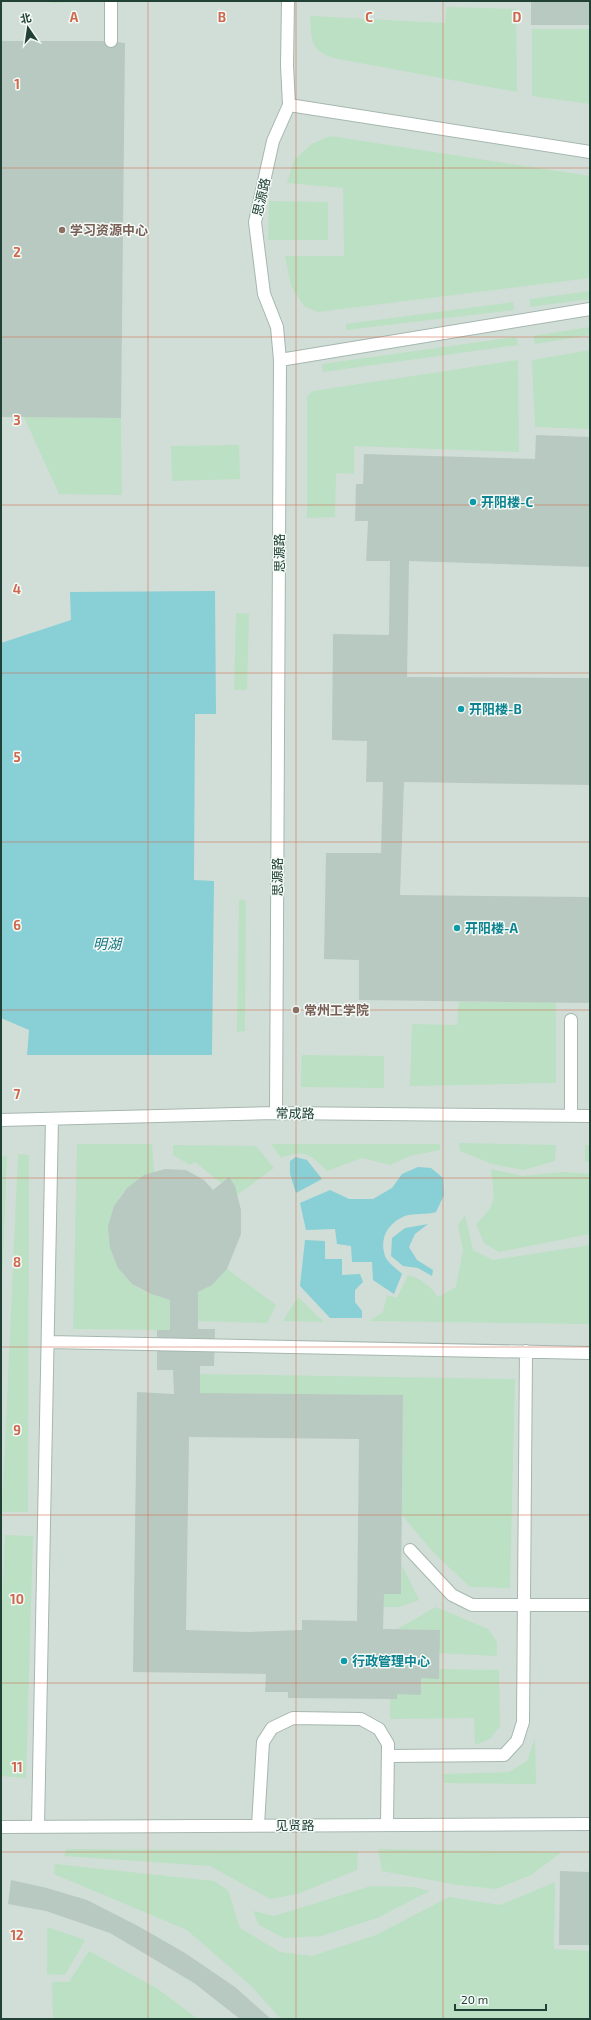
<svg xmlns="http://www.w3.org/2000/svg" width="591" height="2020" font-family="'Exo 2','Noto Sans SC',sans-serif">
<rect width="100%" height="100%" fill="#e3eee8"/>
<path fill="#d1ded7" d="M1,1H590V2019H1Z"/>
<path fill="#bbe0c3" d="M50,1H99V2L50,3Z
M447,7L516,9L517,92L333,58C308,48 312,40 310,16L445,23Z
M532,29H590V104L532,96Z
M330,136L590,176V278L318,312L304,306L291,286L285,256H344L343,188L287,183L294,160L312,144Z
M269,201L328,202V240H268Z
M590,291V299L530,307V299Z
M513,302L514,310L346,330V324Z
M590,327V335L535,344L533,336Z
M516,337L518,345L323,372L322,364Z
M590,350V429L535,427L532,360Z
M518,360L519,452L354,446V474L336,473L335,517L307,518V396L313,391Z
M24,417L121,418L122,495L59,494Z
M239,445L240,479L172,481L171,446Z
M236,613L249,614L247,690H234Z
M239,899L246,901L245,1031L237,1032Z
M459,1002H556V1083L410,1086L412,1024L457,1025Z
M302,1055L384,1056V1088L301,1087Z
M459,1143L556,1145L555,1161L523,1170L492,1164L460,1151Z
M77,1144H152L154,1173C104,1187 95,1249 131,1283C141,1292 157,1296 170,1300V1330L73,1329Z
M271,1144H440V1150L410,1156L390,1165L362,1158L327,1171C309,1154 306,1149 281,1158Z
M173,1145L256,1146L274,1168L237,1195L229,1177L221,1183L195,1162L190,1165L173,1155Z
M585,1145H590V1163L585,1161Z
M18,1154L29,1155L28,1512H2Z
M1,1156H7L1,1311Z
M491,1169L523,1176L563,1172L590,1174V1234L499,1252L484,1243L476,1224C499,1202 494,1198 491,1169Z
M465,1215L473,1250L493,1260L590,1245V1324L369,1321L383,1312L387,1295L397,1298L408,1275C422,1279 430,1286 438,1297L456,1287L463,1250L458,1225Z
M227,1269L276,1305L267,1323L198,1321V1292L212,1284Z
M298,1297L324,1322L283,1321Z
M200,1374L515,1379L510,1588L470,1587L433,1552L402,1515L403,1395L200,1393Z
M5,1535L33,1536L26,1778L1,1776V1629Z
M402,1565L419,1600L399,1607H384V1594H401Z
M436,1607L488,1629L497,1642V1656L439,1653V1630L397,1629Z
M439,1669L499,1670L500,1726L490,1739L475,1745L474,1718L390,1719V1699H396L397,1694H421V1678H439Z
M535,1738L536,1784L444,1783L443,1774L509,1772L527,1761Z
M66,1849L358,1851L357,1870L297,1894L270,1899L210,1866L64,1856Z
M378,1849L562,1852L531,1875L496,1889L458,1885L382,1871Z
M55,1864L214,1881L228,1890L240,1928L280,1952L312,1956L376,1935L449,1897L500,1905L555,1882L554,1949L590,1951V2019H281L249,1984L187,1930L54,1874Z
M371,1886L413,1887L430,1891L377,1918L321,1936L284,1938L259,1925L253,1911L274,1916Z
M47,1927L85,1940L65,1975L47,1974Z
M89,1951L158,1989L198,2019H53L52,1982H69Z"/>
<path fill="#88cfd6" d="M215,591L216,714H195L194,880L214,881L212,1055H27L29,1030L1,1018V643L71,620L70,592Z
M296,1157L307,1160L322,1179L296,1193L290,1174V1161Z
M418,1167L431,1168L443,1178L444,1195L436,1212C426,1215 413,1213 405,1216C388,1223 379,1238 385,1256C387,1262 397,1269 402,1274L394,1294L373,1280L372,1262H352L351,1246L337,1244L335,1229L306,1230L300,1203L330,1190L349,1199H373L392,1188L402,1174Z
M428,1224L415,1234L409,1247L417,1260L433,1270L432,1276L418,1268L403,1266L391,1256L392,1238L405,1228Z
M305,1240L325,1241V1259H342V1275L360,1274L363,1282L355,1290V1302L362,1311V1318H330L300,1286Z"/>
<path fill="#b8c9c1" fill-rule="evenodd" d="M531,1H590V25H531Z
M1,41H111L125,43L121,418L1,417Z
M536,435L590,437V567L409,561L407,677L590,678V785L404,782L400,895L590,897V1003L359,1000V960L324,959L326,853H381L383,782H366L367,741L332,740L333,634L389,635L390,561H366L368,521H355L356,484H363L364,454L535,459Z
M165,1169L186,1170L204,1180L213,1190L229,1177L235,1186L241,1210V1234L227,1269L212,1285L198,1292V1329H215L214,1366H200V1393L403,1395L401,1594H384L383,1629L440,1630L439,1679L421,1678V1695L397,1694V1699L288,1698V1692H265L266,1674L133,1672L137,1392L174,1394L173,1370H157V1330H170V1300L151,1294L132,1284L118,1268L110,1248L108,1226L114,1206L127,1188L144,1175ZM189,1437L359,1439L357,1621L302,1620V1630L250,1632L186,1630Z
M560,1871L590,1872V1945H559Z
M11,1880L47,1888L87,1900L138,1926L185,1953L235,1987L271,2019H240L194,1983L110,1933L46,1911L8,1904Z"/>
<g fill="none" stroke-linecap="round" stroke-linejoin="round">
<defs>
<path id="lane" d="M111,1V41
M289,105L590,152
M280,360L590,309
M276,1113L280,360L277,327L264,294L255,222L273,141L289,105L287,65L288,1
M571,1116V1020
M1,1120L275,1113L590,1116
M48,1342L590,1353
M410,1550L452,1595L472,1605H590
M389,1756L504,1755L517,1741L523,1722L526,1351
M258,1825L263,1742L272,1728L293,1718L361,1719L379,1729L388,1744L387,1825
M38,1826L52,1119
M1,1827L590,1824"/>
</defs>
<use href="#lane" stroke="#a5b7af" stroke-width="14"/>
<use href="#lane" stroke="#fff" stroke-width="12"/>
</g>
<path fill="none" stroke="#cf694e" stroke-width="1" stroke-opacity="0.55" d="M148,1V2019M296,1V2019M443,1V2019M1,168H590M1,337H590M1,505H590M1,673H590M1,842H590M1,1010H590M1,1178H590M1,1347H590M1,1515H590M1,1683H590M1,1852H590"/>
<g fill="#8d6e63" stroke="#f4faf7" stroke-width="1.5">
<circle cx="62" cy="230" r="4"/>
<circle cx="296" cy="1010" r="4"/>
</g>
<g fill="#0f9aa8" stroke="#f4faf7" stroke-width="1.5">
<circle cx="473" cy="502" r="4"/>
<circle cx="461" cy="709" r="4"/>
<circle cx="457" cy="928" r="4"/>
<circle cx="344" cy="1661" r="4"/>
</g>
<g text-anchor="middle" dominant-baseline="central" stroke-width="3" stroke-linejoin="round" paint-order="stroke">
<g font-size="13" fill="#214136" stroke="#f4faf7">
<text transform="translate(261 197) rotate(-77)">思源路</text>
<text transform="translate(279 553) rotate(-90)">思源路</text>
<text transform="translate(277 877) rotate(-90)">思源路</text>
<text transform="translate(295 1113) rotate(1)">常成路</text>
<text x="295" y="1825">见贤路</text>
</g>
<g font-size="13" font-weight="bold" fill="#785e54" stroke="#f4faf7" text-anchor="start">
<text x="70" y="230">学习资源中心</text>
<text x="304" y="1010">常州工学院</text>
</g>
<g font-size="13" font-weight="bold" fill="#0d838f" stroke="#f4faf7" text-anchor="start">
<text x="481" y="502">开阳楼-C</text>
<text x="469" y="709">开阳楼-B</text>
<text x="465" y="928">开阳楼-A</text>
<text x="352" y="1661">行政管理中心</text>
</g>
<g font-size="14" font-style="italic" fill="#177681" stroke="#f4faf7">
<text x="107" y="943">明湖</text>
</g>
</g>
<g font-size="13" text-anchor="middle" font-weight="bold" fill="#cf694e" stroke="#f4faf7" stroke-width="3" stroke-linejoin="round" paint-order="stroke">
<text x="74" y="22">A</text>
<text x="222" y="22">B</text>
<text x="369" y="22">C</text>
<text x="517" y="22">D</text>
<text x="17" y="89">1</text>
<text x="17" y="257">2</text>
<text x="17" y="425">3</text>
<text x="17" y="594">4</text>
<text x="17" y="762">5</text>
<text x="17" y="930">6</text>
<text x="17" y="1099">7</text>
<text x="17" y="1267">8</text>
<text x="17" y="1435">9</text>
<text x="17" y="1604">10</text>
<text x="17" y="1772">11</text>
<text x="17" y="1940">12</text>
</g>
<rect width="591" height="2020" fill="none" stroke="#214136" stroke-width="4"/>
<g transform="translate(28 28) rotate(347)" stroke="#f4faf7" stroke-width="3" paint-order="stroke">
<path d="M0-3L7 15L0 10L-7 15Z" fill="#214136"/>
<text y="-6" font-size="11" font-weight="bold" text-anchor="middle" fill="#214136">北</text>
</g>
<path d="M455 2004v6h91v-6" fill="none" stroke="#214136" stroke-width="2"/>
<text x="461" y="2004" font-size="12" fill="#214136" stroke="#f4faf7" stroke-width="3" paint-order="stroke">20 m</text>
</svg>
